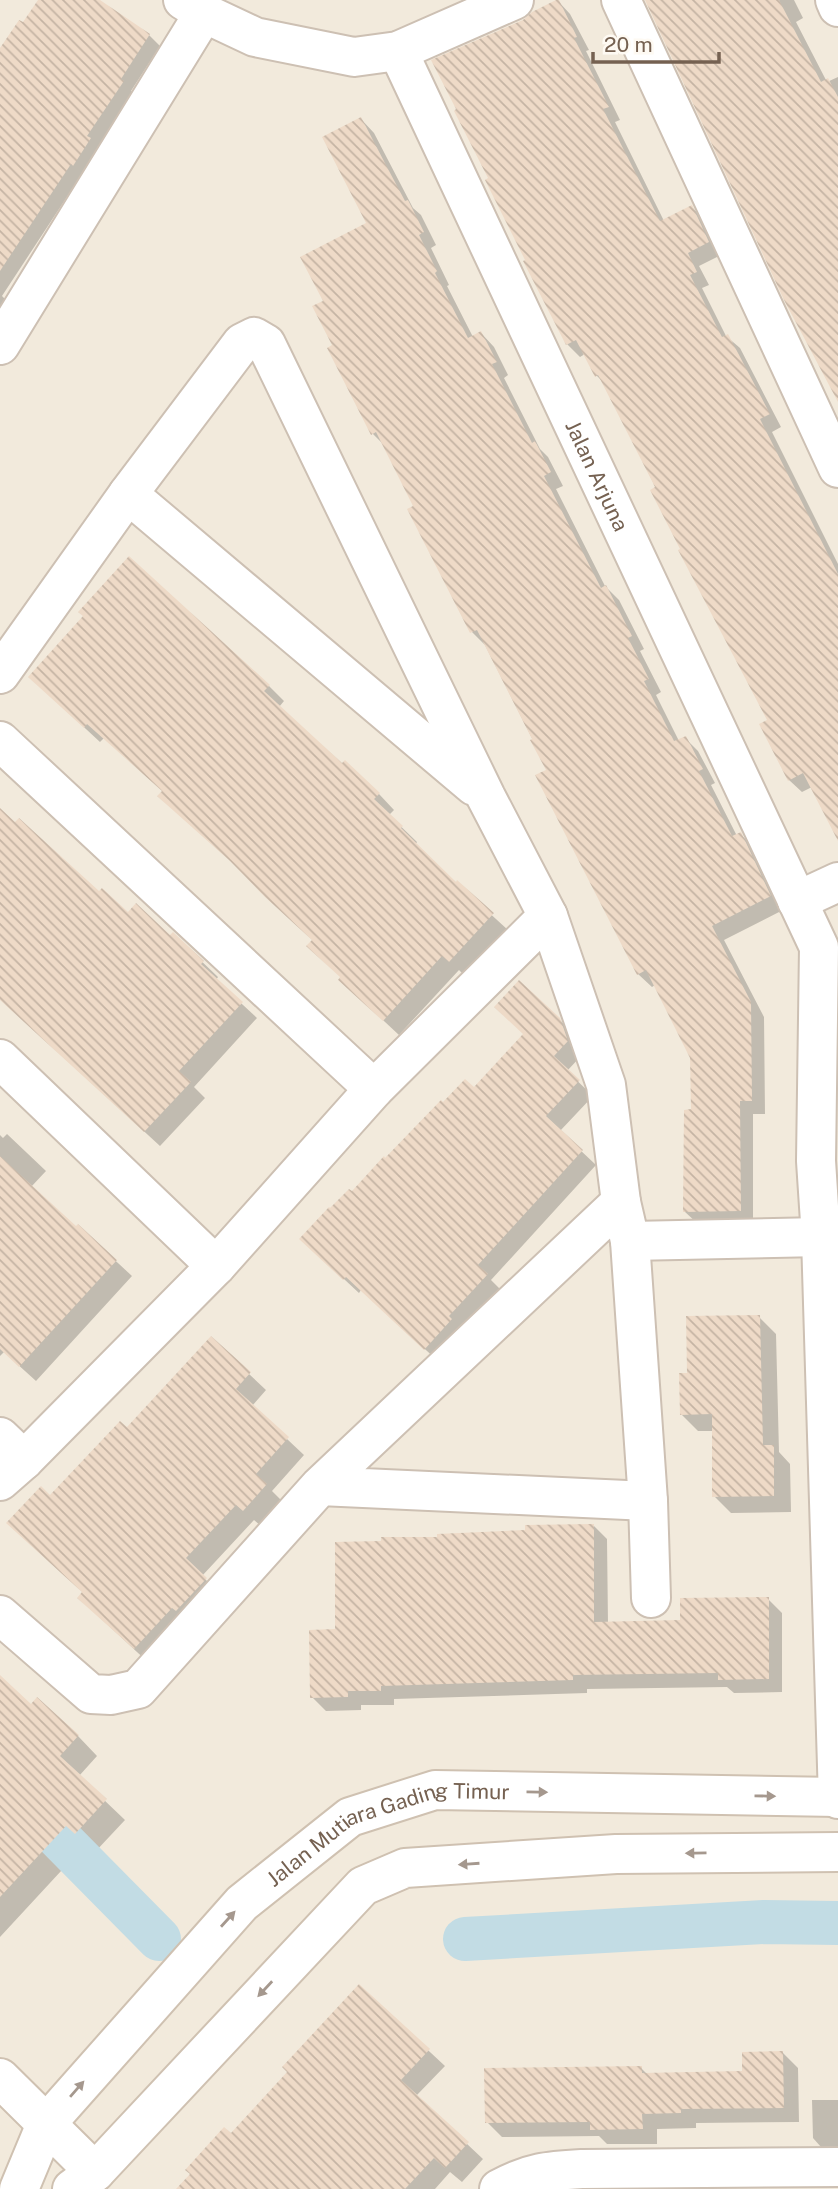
<svg xmlns="http://www.w3.org/2000/svg" width="838" height="2189" font-family="'Public Sans',sans-serif">
<defs>
<pattern id="building-back-hatch" width="6" height="6" patternUnits="userSpaceOnUse" patternTransform="scale(1.75)"><rect width="6" height="6" fill="#eedac7"/><path d="M-1 5l2 2M0 0l6 6M5-1l2 2" fill="none" stroke="#c5b4a4"/></pattern>
</defs>
<rect width="100%" height="100%" fill="#fbf7ed"/>
<path fill="#f2eadc" d="M0,0H838V2189H0Z"/>
<path fill="#0003" d="M40,0H96L149,35L160,46L131,91L134,93L98,148L101,151L85,175L82,174L2,296L8,302L0,313V51L23,25Z
M647,0H794L803,18L796,22L827,82L838,77V400Z
M558,1L570,14L589,50L586,51L620,120L615,122L664,221L692,207L704,220L721,255L699,266L709,285L702,288L726,336L740,348L781,427L772,432L838,564V817L812,787L802,792L789,780L770,721L605,384L597,376L585,354L580,357L567,344L491,179L524,22Z
M361,119L374,133L413,208L421,215L436,245L431,248L449,285L447,286L473,337L481,333L494,347L508,375L504,378L540,449L548,457L563,486L556,489L605,586L619,600L644,649L640,651L661,692L656,695L679,741L685,738L698,751L715,783L711,785L737,836L740,834L754,847L783,910L724,940L764,1017L765,1114H753V1223L698,1224L684,1211L693,1111L692,1058L655,985L652,987L638,974L548,770L485,645L472,632L416,506L385,446L373,434L334,346L325,302L368,224Z
M129,558L269,686L284,701L279,707L342,765L345,763L379,794L394,810L389,815L417,842L415,845L508,930L465,976L459,970L399,1035L356,995L313,940L164,792L104,738L100,742L46,692L85,616Z
M0,810L99,893L128,914L170,938L173,934L218,977L216,980L257,1018L194,1087L205,1098L160,1146L0,999Z
M559,1019L574,1035L581,1056L567,1071L593,1096L560,1131L596,1165L491,1280L501,1290L440,1363L361,1290L359,1293L316,1253L352,1194L443,1104L474,1090Z
M7,1134L46,1171L31,1187L76,1229L78,1226L132,1276L36,1381L4,1352L0,1356V1135L3,1138Z
M759,1317L776,1334L779,1452L790,1464L791,1512L731,1513L714,1496V1431H698L681,1414L689,1374Z
M249,1374L266,1390L252,1406L304,1455L272,1491L283,1502L261,1526L254,1520L202,1576L222,1596L151,1665L96,1614L84,1593L51,1498L127,1429Z
M593,1525L607,1539L608,1624L682,1622L768,1599L782,1613V1692L734,1693L727,1687L587,1689V1693L394,1699V1705H361V1710L326,1711L312,1697L337,1631L439,1538Z
M0,1678L31,1706L78,1736L97,1756L79,1776L125,1820L95,1852L86,1844L0,1937Z
M359,1986L445,2066L416,2096L483,2159L462,2182L450,2172L435,2189H178L231,2135L289,2072Z
M783,2053L798,2068L799,2122L696,2123V2128L657,2129V2144H607L599,2136L502,2137L487,2122L641,2068L648,2075L744,2073Z
M812,2100H838V2146L821,2147L813,2138Z"/>
<g fill="none" stroke-linecap="round" stroke-linejoin="round">
<path stroke="#c2dce4" stroke-width="44" d="M0,1778L159,1939
M465,1939L764,1922L838,1923"/>
</g>
<path fill="url(#building-back-hatch)" d="M38,0H100L150,34L121,79L124,81L87,136L91,138L73,166L71,164L0,271V48L19,20L23,22Z
M556,0H559L577,37L574,38L609,107L603,109L660,221L692,205L709,242L688,253L697,272L690,275L722,337L728,334L770,414L760,419L838,574V841L803,773L788,781L759,724L767,720L678,550L680,549L650,490L655,487L598,375L595,377L576,340L566,345L523,261L525,260L485,180L488,178L454,111L456,109L431,60L523,20L532,12Z
M645,0H779L821,82L828,78L838,97V402L784,300Z
M361,117L388,169L405,201L408,200L424,232L419,235L437,271L435,273L468,338L481,331L497,362L492,364L532,443L535,441L551,472L544,476L601,588L606,585L632,636L628,638L649,679L644,681L674,741L686,736L703,769L699,771L732,836L741,832L771,896L712,926L751,1002L752,1101H740L741,1211L683,1212L684,1110L691,1109L690,1058L646,970L637,975L535,775L546,770L530,740L532,739L477,630L470,633L407,509L413,506L376,432L371,435L327,348L332,345L312,306L323,301L300,257L366,223L322,137Z
M129,556L270,685L264,691L342,763L345,760L380,793L374,799L403,826L401,828L456,882L457,880L494,913L449,962L442,956L383,1021L338,980L340,977L306,946L312,940L265,897L230,861L157,796L162,791L87,724L84,728L28,677L83,616L78,612Z
M0,808L15,822L19,818L99,891L102,888L128,912L136,903L170,935L173,932L204,961L201,964L243,1002L179,1071L191,1082L144,1132L0,1000Z
M519,980L560,1018L568,1041L554,1056L580,1080L546,1116L583,1150L478,1265L488,1274L449,1316L452,1319L424,1350L346,1277L343,1280L299,1239L329,1207L330,1208L349,1189L352,1191L384,1156L385,1158L441,1100L443,1102L465,1079L474,1087L523,1034L494,1007Z
M0,1156L76,1226L78,1224L117,1260L19,1367L0,1349Z
M760,1315L763,1445H774V1496L712,1497V1414L680,1415L679,1373H687L686,1316Z
M211,1336L251,1372L236,1389L289,1437L256,1474L267,1484L243,1511L236,1505L186,1558L207,1578L176,1611L172,1608L134,1649L77,1598L82,1592L6,1523L41,1486L50,1495L120,1421L127,1427Z
M594,1524V1622L680,1620V1598L769,1597V1679L718,1680V1673L573,1675V1680L381,1686V1691H348V1697L310,1698L309,1630L335,1629V1542L381,1541V1537H437V1534L525,1530V1525Z
M0,1675L31,1704L37,1697L79,1735L60,1756L107,1799L75,1834L66,1826L0,1897Z
M359,1984L430,2049L401,2080L469,2142L445,2168L434,2158L405,2189H176L190,2174L185,2170L224,2127L231,2133L287,2072L282,2067Z
M783,2051L784,2108L681,2109V2113L642,2114L643,2129L590,2130V2122L485,2123L484,2068L642,2066V2073L742,2071V2052Z"/>
<g fill="none" stroke-linecap="round" stroke-linejoin="round">
<defs>
<g id="minor">
<path d="M621,0L838,468"/>
<path d="M835,0L838,7"/>
<path d="M204,13L255,37L354,57L398,51L514,0"/>
<path id="s1" d="M398,51L819,947L816,1161L821,1237L838,1799"/>
<path d="M0,345L204,13L183,0"/>
<path d="M128,494L474,786"/>
<path d="M0,674L128,494L242,343L254,337L266,344L486,797L548,916L374,1089L216,1266L24,1460L0,1481"/>
<path d="M0,741L374,1089"/>
<path d="M797,901L838,882"/>
<path d="M548,916L606,1085L621,1202"/>
<path d="M0,1059L216,1266"/>
<path d="M630,1241L821,1237"/>
<path d="M0,1437L24,1460"/>
<path d="M648,1501L651,1598"/>
<path d="M0,1615L91,1694L111,1695L138,1689L320,1486L621,1202L630,1241L648,1501L320,1486"/>
<path d="M499,2189C530,2172 548,2171 582,2169L838,2167"/>
</g>
<g id="secondary">
<path d="M0,2078L95,2172"/>
<path id="s2" d="M19,2189L46,2124L242,1903L350,1817L435,1790L838,1797"/>
<path d="M72,2189L95,2172L363,1886L405,1868L616,1854L838,1852"/>
</g>
</defs>
<use href="#minor" stroke="#cdc0b3" stroke-width="42"/>
<use href="#secondary" stroke="#cfc1b1" stroke-width="42"/>
<use href="#minor" stroke="#fff" stroke-width="38"/>
<use href="#secondary" stroke="#fff" stroke-width="38"/>
</g>
<defs><path id="oneway-solid" d="M-6-.8H1V-3.2L6.5 0L1 3.2V.8H-6Z" transform="scale(1.75)"/></defs>
<g fill="#a5988e">
<use href="#oneway-solid" transform="translate(537 1792) rotate(1)"/>
<use href="#oneway-solid" transform="translate(765 1796) rotate(1)"/>
<use href="#oneway-solid" transform="translate(696 1853) rotate(179)"/>
<use href="#oneway-solid" transform="translate(469 1864) rotate(176)"/>
<use href="#oneway-solid" transform="translate(228 1919) rotate(-48)"/>
<use href="#oneway-solid" transform="translate(265 1989) rotate(133)"/>
<use href="#oneway-solid" transform="translate(77 2089) rotate(-49)"/>
</g>
<g text-anchor="middle" dominant-baseline="central" stroke-width="5" stroke-linejoin="round" paint-order="stroke">
<g font-size="21" fill="#756151" stroke="#fefaf3">
<text stroke="none"><textPath href="#s1" startOffset="469">Jalan Arjuna</textPath></text>
<text stroke="none"><textPath href="#s2" startOffset="534">Jalan Mutiara Gading Timur</textPath></text>
</g>
</g>
<path d="M593 52v10h126v-10" fill="none" stroke="#756151" stroke-width="3.5"/>
<text x="604" y="52" font-size="21" fill="#756151" stroke="#fefaf3" stroke-width="5" paint-order="stroke">20 m</text>
</svg>
